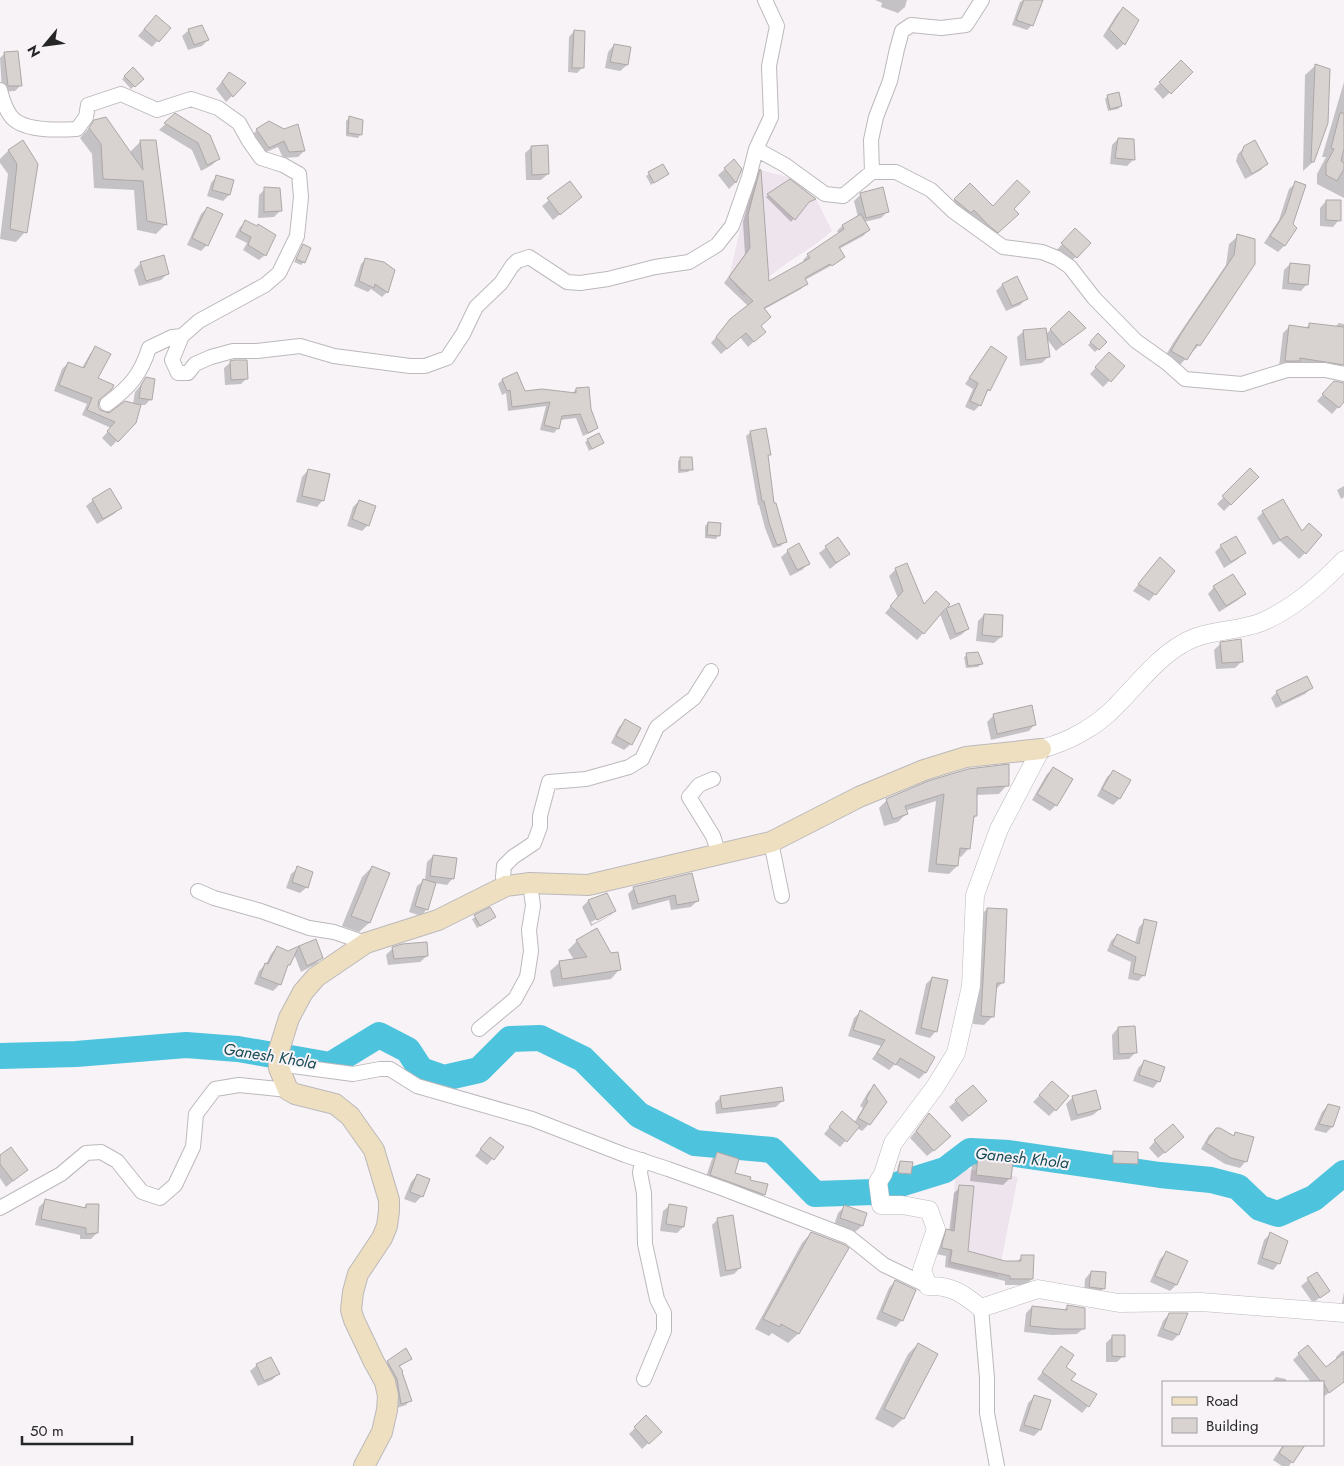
<svg xmlns="http://www.w3.org/2000/svg" width="1344" height="1466" font-family="Jost,sans-serif">
<rect width="100%" height="100%" fill="#f7f3f7"/>
<path fill="#ede4ed" d="M760,170L792,178L816,199L832,231L816,244L787,263L743,296L729,277L749,192L755,173Z
M956,1167L1018,1177L998,1277L948,1266Z"/>
<path fill="#0003" fill-rule="evenodd" d="M875,0H907L905,7L898,13L881,7L882,3Z
M1023,0H1041L1032,25L1027,30L1012,25L1020,2Z
M1123,8L1138,20L1124,44L1117,50L1103,36L1117,14Z
M149,23L169,28L152,47L138,36Z
M189,30L208,40L202,46L188,50L182,36Z
M574,31L582,68L577,73L568,72L569,37Z
M614,45L630,48L627,65L620,71L605,68L608,52Z
M5,53L21,85L15,91L2,92L0,58Z
M1181,62L1191,72L1163,99L1154,89Z
M1315,66L1313,162L1303,171L1305,75Z
M133,69L142,79L131,89L122,79Z
M223,80L244,84L226,102L216,89Z
M1344,82V198L1317,184V174L1326,157H1322Z
M1108,96L1121,106L1118,109L1108,111L1105,99Z
M175,115L218,159L212,165L201,171L192,150L159,130Z
M349,118L362,121L360,135L358,138L346,136V121Z
M95,121L131,156V151L141,141L166,224L156,234L137,230L134,190L94,188L92,154L80,138Z
M269,122L304,151L298,157L283,158L278,147L262,154L251,136L257,130Z
M1118,139L1133,160L1127,166L1110,164L1112,145Z
M23,142L25,232L16,242L0,239L8,174L0,163V159L8,151Z
M532,147L548,174L541,180H526L525,153Z
M1245,147L1267,163L1261,170L1245,179L1236,161L1238,154Z
M734,161L741,169L735,183L729,189L718,175Z
M662,165L668,174L651,185L646,176Z
M760,171L768,283L805,263L803,260L808,255L839,234L837,231L842,226L858,217L854,201L861,194L887,212L881,218L864,222L869,230L863,236L839,249L844,257L838,262L805,280L807,283L801,289L763,310L759,337L748,347L740,337L721,354L711,343L725,326L748,306L724,283L745,254L743,222L755,176Z
M217,176L229,195L223,201L207,196L211,183Z
M569,183L581,197L553,220L542,206Z
M1296,183L1291,225L1296,228L1284,246L1278,252L1264,243L1279,220L1289,189Z
M970,185L993,207L1012,209L1011,220L991,238L948,206Z
M265,189L280,211L274,217L258,218L259,195Z
M768,195L814,199L806,204L791,222L766,197Z
M1326,201L1339,220L1333,227L1320,226V208Z
M207,208V245L201,251L187,245L201,214Z
M246,222L265,255L259,260L243,250L247,243L235,237L240,227Z
M1075,230L1089,243L1069,264L1056,251Z
M1238,236L1253,240L1199,345L1177,368L1163,360L1173,343L1226,265L1229,244Z
M303,245L304,262L301,265L294,262Z
M366,259L387,292L382,297L371,289L368,292L354,286L361,264Z
M141,263L168,273L161,280L139,286L134,270Z
M1290,264L1307,284L1301,291L1282,289L1284,270Z
M1002,285L1026,299L1020,305L1006,311L996,291Z
M1069,312L1084,328L1056,351L1046,338L1048,357L1042,363L1020,366L1017,337L1024,331L1046,334Z
M1339,323L1344,324V363L1339,362L1343,365L1337,371L1279,367L1283,333L1290,326L1306,328L1310,324L1335,327Z
M1098,335L1105,342L1095,352L1088,345Z
M991,347L989,390L984,395L980,405L974,411L965,407L973,389L965,384L986,353Z
M96,348L97,406L103,413L112,412L133,404L135,392L146,379L151,399L145,405H140L135,422L111,447L102,438L111,428L82,415L87,404L54,391L62,369L68,363L82,368L90,354Z
M1109,353L1123,367L1103,387L1090,374Z
M231,362L247,378L241,384L225,385L224,368Z
M517,374L524,392L572,394L576,389L589,409L597,428L592,432L583,436L576,418L560,420L558,428L554,433L540,430L546,406L508,411L506,393L502,395L498,384L502,380Z
M1344,383V400L1332,414L1317,401L1328,389Z
M751,432L770,454L767,457L773,505L785,541L781,546L773,548L765,528L759,505H758L746,436Z
M588,440L602,443L589,451L585,442Z
M681,458L691,469L688,472L678,473V461Z
M308,470L323,500L317,507L296,502L302,477Z
M1250,470L1257,477L1224,511L1217,504Z
M1344,486V497L1341,499L1337,490Z
M93,500L120,508L114,514L97,524L86,506Z
M359,501L368,525L362,531L347,526L353,507Z
M1263,512L1305,553L1299,559L1280,541L1273,545L1257,518Z
M708,523L718,536L716,539L705,538V526Z
M838,538L848,554L830,569L819,553Z
M1221,546L1244,553L1238,559L1224,568L1215,552Z
M788,551L808,564L802,570L790,576L781,557Z
M906,565L923,606L943,611L958,605L968,629L961,635L950,640L940,614L917,640L885,613L898,598L889,576L895,570Z
M1154,565L1155,594L1149,601L1133,591Z
M1214,587L1245,593L1238,600L1219,612L1208,594Z
M984,615L1001,637L994,643L976,641L978,621Z
M1221,643L1242,661L1235,668L1216,669L1214,650Z
M967,655L981,664L978,667L966,668L964,657Z
M1312,688L1305,694L1276,708L1271,698L1277,692Z
M1031,707L1035,724L1029,731L991,740L987,722L993,716Z
M626,720L631,744L624,750L611,743L619,727Z
M1054,768L1056,805L1050,811L1032,800L1047,774Z
M1114,771L1129,781L1119,799L1113,805L1097,796L1107,777Z
M928,782L1007,785L999,794L976,795V816L972,820L969,848L961,857L958,856L957,866L949,874L928,872L936,801L905,811L906,814L898,822L884,826L879,808L887,800Z
M433,856L453,878L447,885L435,883L427,909L421,916L409,912L417,886L425,880L427,862Z
M372,867L389,874L369,923L359,932L342,926L362,877Z
M298,868L307,887L300,893L286,888L291,874Z
M691,874L698,900L691,907L671,910L669,900L632,910L628,894L634,888Z
M607,894L615,911L608,917L591,926L582,907L588,901ZM609,913V916L592,924L591,922Z
M490,909L491,919L477,928L472,919Z
M987,909L1003,982L995,990L993,1016L984,1025L973,1024L978,918Z
M1145,921L1144,975L1138,981L1128,979L1131,962L1107,951L1111,941L1117,935L1135,943L1139,927Z
M577,941L619,970L611,979L553,987L550,971L559,963L574,960L568,950Z
M277,947L287,952H295L300,947L322,957L316,964L301,972L294,954L286,967L280,984L273,991L254,984L259,971L266,964L271,954Z
M393,948L427,956L420,962L388,965L386,955Z
M932,978L936,1031L930,1038L915,1034L926,984Z
M860,1012L934,1058L925,1073L919,1079L895,1064L889,1070L872,1059L881,1046L848,1036L854,1018Z
M1118,1028L1136,1052L1129,1059L1113,1060L1112,1035Z
M1144,1062L1159,1081L1153,1088L1133,1081L1138,1068Z
M874,1086L869,1124L862,1131L857,1128L840,1147L824,1134L836,1119L854,1123L863,1108L860,1106L868,1092Z
M973,1087L979,1108L962,1122L949,1107Z
M1046,1089L1055,1110L1049,1116L1033,1102Z
M721,1097L783,1100L776,1107L716,1114L715,1103Z
M1073,1097L1100,1109L1093,1115L1071,1121L1066,1104Z
M1328,1105L1332,1127L1326,1133L1314,1130L1322,1112Z
M929,1115L943,1143L927,1156L910,1138Z
M1216,1129L1232,1137L1236,1133L1246,1161L1240,1168L1225,1164L1201,1149L1209,1135Z
M1155,1141L1176,1143L1158,1158L1149,1148Z
M484,1145L502,1148L487,1165L475,1156Z
M717,1153L734,1174L749,1181L766,1185L764,1195L758,1200L705,1180L712,1159Z
M1114,1153L1136,1163L1130,1170L1107,1169V1159Z
M0,1157L27,1170L6,1187L0,1178Z
M979,1158L1010,1178L1003,1185L970,1181L972,1165Z
M901,1162L909,1173L907,1176H896L898,1165Z
M417,1175L428,1180L421,1197L415,1203L404,1199L411,1182Z
M960,1187L967,1252L1005,1262H1016L1022,1257L1032,1279L1026,1285H1005V1281L945,1267L946,1256L936,1254L940,1237L947,1231H949L954,1193Z
M45,1201L83,1209L86,1205L97,1233L91,1239H80V1235L35,1225L39,1207Z
M670,1205L683,1227L677,1233L660,1231L663,1211Z
M845,1206L866,1214L862,1226L855,1232L834,1225L838,1213Z
M718,1219L740,1268L734,1274L720,1277L712,1225Z
M811,1233L798,1334L788,1343L772,1333L769,1336L755,1329L802,1243Z
M1270,1234L1279,1263L1273,1270L1257,1264L1264,1240Z
M1166,1253L1186,1262L1176,1285L1170,1291L1150,1282L1160,1259Z
M1091,1272L1104,1288L1097,1295L1084,1293L1085,1279Z
M1316,1273L1328,1291L1313,1303L1301,1286Z
M895,1281L902,1320L896,1327L876,1319L889,1288Z
M1344,1292V1309L1341,1308Z
M1032,1307L1064,1310L1067,1307L1084,1328L1077,1334L1052,1335L1024,1332L1026,1313Z
M1169,1314H1186L1178,1335L1172,1341L1157,1336L1163,1321Z
M1113,1336L1123,1356L1117,1362H1106V1343Z
M918,1344L936,1354L903,1419L893,1428L875,1419L908,1354Z
M1062,1347L1064,1367L1069,1380L1088,1406L1082,1413L1037,1379Z
M1342,1351H1344V1382L1323,1397V1382H1311L1293,1360L1299,1354L1325,1369L1336,1361V1357Z
M410,1359L399,1367L410,1400L406,1405L397,1408L383,1366L388,1362Z
M257,1365L278,1374L272,1380L258,1386L250,1371Z
M1276,1377L1286,1379V1382H1272Z
M1034,1397L1040,1430L1034,1436L1019,1431L1028,1403Z
M646,1417L660,1432L642,1449L629,1434Z
M1283,1445H1303L1289,1466H1282L1273,1460Z"/>
<g fill="none" stroke-linecap="round" stroke-linejoin="round">
<path stroke="#4dc3dd" stroke-width="26" d="M0,1056L76,1054L186,1045L238,1049L330,1065L379,1035L408,1050L421,1070L444,1078L479,1070L510,1039L540,1038L583,1059L639,1115L695,1143L772,1150L815,1194L874,1192L945,1170L970,1151L1009,1153L1160,1175L1211,1180L1238,1187L1260,1208L1278,1214L1314,1198L1344,1173"/>
</g>
<path fill="#d8d2d1" stroke="#ada8a7" d="M1024,0H1043L1033,26L1016,20Z
M1123,7L1139,20L1125,45L1109,29Z
M156,15L171,28L159,42L144,29Z
M202,25L209,40L194,45L188,29Z
M574,30L585,31L584,68H572Z
M614,44L631,47L628,65L610,62Z
M18,51L22,86H8L4,52Z
M1181,60L1193,72L1171,94L1159,82Z
M1315,64L1330,69L1328,123L1314,162H1311Z
M133,67L144,79L135,87L124,76Z
M229,72L246,83L233,97L222,82Z
M1119,92L1122,106L1110,109L1107,95Z
M175,113L210,135L220,159L207,165L198,143L164,123Z
M1340,113H1344V149L1341,161L1344,163V169L1337,181L1326,175V164L1334,149L1331,148Z
M349,116L363,120L362,135L348,133Z
M106,117L143,170L140,140H156L167,225L147,221L143,181L103,179L101,144L89,128L94,120Z
M269,121L284,129L298,124L305,151L289,152L284,141L269,148L256,129Z
M1118,138L1134,139L1135,160L1115,158Z
M23,140L38,164L27,233L10,229L17,164L8,150Z
M1255,140L1268,164L1252,174L1241,154L1244,146Z
M548,145L549,174L532,175L531,146Z
M734,159L742,169L736,183L724,168Z
M663,164L669,174L654,183L648,172Z
M760,169L761,170L769,281L810,258L807,254L844,229L842,225L861,214L870,230L839,247L845,257L832,266L830,264L805,278L808,284L764,308L771,317L761,326L766,332L754,342L746,333L727,349L716,337L730,319L753,301L729,277L750,248L748,215Z
M216,175L234,180L230,195L212,190Z
M790,179L816,199L809,202L795,220L767,194Z
M1017,180L1030,192L1014,209L1019,214L998,233L988,225L974,210L971,213L954,199L970,183L993,206Z
M570,181L582,197L560,215L547,198Z
M1295,181L1306,185L1293,224L1297,228L1285,246L1270,236L1285,213Z
M264,187L280,188L282,211L264,212Z
M883,187L889,212L866,218L860,193Z
M1326,200H1341V221L1326,220Z
M207,207L223,214L208,246L192,238Z
M245,220L257,226L258,224L276,235L266,256L248,245L251,237L240,231Z
M1075,228L1091,243L1077,258L1061,243Z
M1237,234L1255,239V264L1200,346L1197,344L1187,360L1171,351L1182,332L1234,255Z
M303,244L311,248L305,263L296,259Z
M164,255L169,274L146,281L140,262Z
M365,258L384,262L395,270L388,293L375,284L374,288L359,281Z
M1290,263L1310,265L1308,285L1288,283Z
M1017,276L1028,299L1012,306L1002,284Z
M1069,311L1086,328L1063,345L1050,329Z
M1309,323L1344,327V365L1300,358V361H1285L1289,325L1309,328Z
M1046,328L1050,357L1026,360L1023,330Z
M1098,333L1107,342L1099,350L1090,342Z
M95,346L111,354L98,378L114,385L112,389L99,400L98,406L100,410L109,413L125,401L141,405L136,423L118,442L107,431L115,422L87,410L92,398L59,385L68,362L84,368Z
M991,346L1007,357L990,391L988,389L981,406L970,401L978,383L969,378Z
M1109,352L1125,366L1111,382L1095,367Z
M234,360H247L248,379L231,380L230,361Z
M517,372L525,391L542,389L576,393V388L589,387L591,409L598,428L588,433L580,414L562,416L559,429L544,425L550,402L512,407L510,390L507,391L502,379Z
M146,377L155,379L152,400L139,398L141,385Z
M1334,381L1344,383V402L1339,408L1322,394Z
M766,428L771,455H768L774,503H776L787,542L777,545L769,523L764,501H762L750,431Z
M599,433L604,443L592,449L587,439Z
M680,457H692L693,470H680Z
M1250,468L1259,477L1231,505L1222,496Z
M308,469L330,474L324,501L302,496Z
M110,488L122,508L103,519L92,499Z
M1283,499L1302,531L1309,523L1322,535L1306,554L1287,536L1280,540L1262,511Z
M359,500L376,506L369,526L352,519Z
M708,522L721,523L720,536L707,535Z
M1236,536L1246,553L1231,562L1220,545Z
M838,537L850,554L836,563L825,546Z
M799,543L810,564L797,570L787,550Z
M1160,557L1175,571L1156,595L1138,584Z
M907,563L924,604L936,591L950,604L947,608L959,603L969,629L956,634L946,608L924,634L890,606L903,591L895,568Z
M1233,574L1246,594L1226,606L1213,586Z
M984,614L1003,615L1002,637L982,635Z
M1241,639L1243,662L1222,663L1220,642Z
M978,652L983,664L968,666L966,653Z
M1307,676L1313,688L1282,703L1276,691Z
M1032,705L1036,725L997,734L993,714Z
M625,719L641,728L632,745L616,736Z
M1009,764V786L977,788V816H974L970,849L960,848L958,866L936,864L944,794L905,806L908,814L893,819L886,799L928,781L968,769Z
M1053,767L1073,779L1057,806L1037,794Z
M1113,770L1131,780L1120,799L1102,789Z
M433,855L457,858L454,879L430,876Z
M297,866L313,872L308,888L292,882Z
M372,866L390,873L370,923L351,916Z
M692,873L699,901L677,905L675,895L638,904L633,887Z
M423,879L436,883L428,910L415,906Z
M607,893L616,911L597,920L588,900Z
M490,907L496,917L480,926L474,915Z
M987,908L1007,909L1004,983H997L994,1017L981,1016Z
M1144,919L1157,922L1145,976L1133,973L1136,957L1112,945L1117,934L1139,944Z
M597,928L611,953L618,952L621,970L562,979L559,961L587,957L576,940Z
M316,939L323,958L307,966L299,946Z
M427,942L428,956L394,959L392,947L402,944Z
M277,946L288,951L299,946L290,965H288L281,985L260,977L265,963L268,964Z
M932,977L948,980L937,1032L921,1028Z
M860,1010L935,1057L926,1073L900,1058L896,1065L877,1053L885,1040L853,1030Z
M1135,1026L1137,1053L1119,1054L1118,1027Z
M1144,1060L1165,1067L1160,1082L1139,1075Z
M1052,1081L1069,1096L1056,1111L1039,1095Z
M874,1084L887,1102L870,1125L858,1118L868,1101L866,1099Z
M973,1085L987,1101L969,1116L955,1100Z
M782,1087L784,1101L722,1109L720,1096Z
M1096,1090L1101,1109L1077,1115L1072,1096Z
M1328,1104L1340,1107L1333,1127L1319,1124Z
M842,1111L860,1126L847,1142L829,1127Z
M929,1113L951,1136L934,1151L916,1131Z
M1173,1124L1184,1137L1165,1153L1154,1140Z
M1216,1128H1220L1234,1136L1235,1132L1254,1137L1247,1162L1231,1158L1206,1143Z
M490,1137L504,1147L494,1160L480,1149Z
M11,1147L28,1170L13,1181L0,1164V1155Z
M1113,1151L1138,1152V1164L1113,1163Z
M717,1152L739,1159L735,1173L751,1177L750,1180L768,1184L765,1195L710,1175Z
M978,1157L1013,1161L1011,1179L976,1175Z
M900,1161L913,1162L911,1174L898,1173Z
M417,1174L430,1179L423,1197L410,1192Z
M959,1185L974,1186L968,1251L1005,1261H1021V1255H1034L1033,1279H1010V1276L950,1262L952,1250L942,1248V1244L946,1229L954,1231Z
M45,1199L86,1208V1204H99L98,1233L86,1234V1228L41,1219Z
M669,1204L687,1207L684,1227L666,1224Z
M844,1205L867,1213L863,1226L840,1218Z
M733,1215L741,1268L726,1271L717,1218Z
M811,1232L845,1245L849,1248L799,1334L781,1324L780,1327L763,1319Z
M1270,1232L1288,1241L1280,1264L1262,1258Z
M1166,1251L1188,1261L1177,1285L1155,1276Z
M1091,1271L1106,1272L1105,1289L1089,1287Z
M1317,1272L1330,1291L1320,1298L1307,1278Z
M895,1280L916,1290L903,1321L882,1312Z
M1067,1305L1085,1308V1329H1059L1030,1326L1032,1306L1067,1310Z
M1169,1313H1188L1179,1335L1163,1329Z
M1112,1335H1125V1357L1112,1356Z
M918,1343L938,1354L904,1419L884,1409Z
M1308,1345L1326,1367L1344,1353V1382L1329,1393L1323,1382H1321L1298,1353Z
M1061,1346L1074,1355L1066,1367L1076,1374L1071,1380L1097,1394L1089,1407L1042,1372Z
M406,1348L412,1359L399,1366L403,1371L402,1372L412,1401L401,1404L397,1379L387,1361Z
M271,1357L280,1374L264,1381L256,1364Z
M1034,1395L1051,1400L1041,1430L1024,1425Z
M646,1415L662,1432L649,1444L634,1427Z
M1284,1445H1305L1293,1463L1279,1453Z"/>
<g fill="none" stroke-linecap="round" stroke-linejoin="round">
<defs>
<path id="minor" d="M0,90C2,98 5,108 10,115C21,132 59,130 77,129L86,117L88,105L121,94L157,110L191,99L218,108L239,123L249,141L261,158L283,165L299,174L301,197L297,236L279,273L265,285L199,321L182,336L172,360L178,373H188L195,364L211,357L233,351H257L300,346L334,356L410,366H425L447,358L463,334L476,307L501,283L512,266L517,261L529,257L567,282L580,283L608,279L655,267L689,262L717,245L732,226L749,177L756,149L771,117L769,66L777,26L765,0
M756,149L785,165L825,194L843,196L872,172H896L931,190L953,211L1003,247L1042,252L1057,258L1070,267L1094,298L1136,341L1167,363L1185,379L1242,384L1287,370H1325L1344,374
M872,172L871,140L876,117L890,81L897,49L902,31L911,25L941,28L966,25L982,0
M107,404C130,387 141,374 149,348L172,337L182,336
M713,779L699,785L689,797L713,836L719,854
M771,842L782,896
M506,886L503,877L504,866L513,857L534,843L540,827V816L549,782L586,779L629,767L642,759L657,727L694,698L711,671
M198,891L214,898L261,911L309,928L334,932L366,943
M479,1029L515,999L527,977L531,951L529,930L533,906L530,883
M278,1064L353,1074L380,1069H390L417,1086L532,1119L625,1155L668,1169L724,1189L849,1237L884,1265L928,1286
M642,1160L640,1173L644,1193L645,1244L657,1299L664,1313V1331L644,1379
M0,1208L61,1174L86,1153L101,1152L117,1161L142,1192L160,1198L175,1185L193,1147L196,1114L215,1089L239,1085L288,1090
M981,1308L987,1378V1413L997,1466"/>
<path id="tertiary" d="M1344,560C1322,583 1292,609 1262,622C1237,632 1206,629 1182,644C1156,659 1137,685 1116,706C1096,727 1068,742 1041,749L999,829L975,895L971,986L956,1053L935,1087L893,1143L883,1174L878,1182L881,1205H902L929,1210L936,1229L922,1270L928,1286C952,1285 963,1294 981,1308L1038,1289L1119,1303L1201,1302L1344,1313"/>
<path id="secondary" d="M364,1466L382,1432L387,1410L388,1396L385,1382L374,1362L354,1320L351,1310L353,1292L358,1274L382,1238L387,1226L389,1211V1200L374,1150L350,1116L335,1104L295,1094L288,1090L279,1068V1050L289,1018L303,992L316,977L366,943L438,920L506,886L530,883L588,885L771,842L859,797L924,770L966,757L1041,749"/>
</defs>
<use href="#minor" stroke="#bcb9bc" stroke-width="16"/>
<use href="#tertiary" stroke="#bcb9bc" stroke-width="19"/>
<use href="#secondary" stroke="#bcb9bc" stroke-width="22"/>
<use href="#minor" stroke="#fff" stroke-width="14"/>
<use href="#tertiary" stroke="#fff" stroke-width="18"/>
<use href="#secondary" stroke="#eddfbf" stroke-width="20"/>
</g>
<g text-anchor="middle" dominant-baseline="central" stroke-width="4" stroke-linejoin="round" paint-order="stroke">
<g font-size="16" font-style="italic" fill="#174b56" stroke="#f7f3f7">
<text transform="translate(270 1056) rotate(9)">Ganesh Khola</text>
<text transform="translate(1022 1158) rotate(6)">Ganesh Khola</text>
</g>
</g>
<rect x="1162" y="1381" width="162" height="65" fill="#f7f3f7" stroke="#a4a1a4"/>
<rect x="1172" y="1397" width="25" height="8" fill="#eddfbf" stroke="#a4a1a4"/>
<text x="1206" y="1406" font-size="15" fill="#272627">Road</text>
<rect x="1172" y="1418" width="25" height="15" fill="#d8d2d1" stroke="#a4a1a4"/>
<text x="1206" y="1431" font-size="15" fill="#272627">Building</text>
<g transform="translate(45 45) rotate(241)" stroke="#f7f3f7" stroke-width="4" paint-order="stroke">
<path d="M0-4L9 19L0 12L-9 19Z" fill="#272627"/>
<text y="-8" font-size="14" font-weight="bold" text-anchor="middle" fill="#272627">N</text>
</g>
<path d="M22 1436v8h110v-8" fill="none" stroke="#272627" stroke-width="2.5"/>
<text x="30" y="1436" font-size="15" fill="#272627" stroke="#f7f3f7" stroke-width="4" paint-order="stroke">50 m</text>
</svg>
